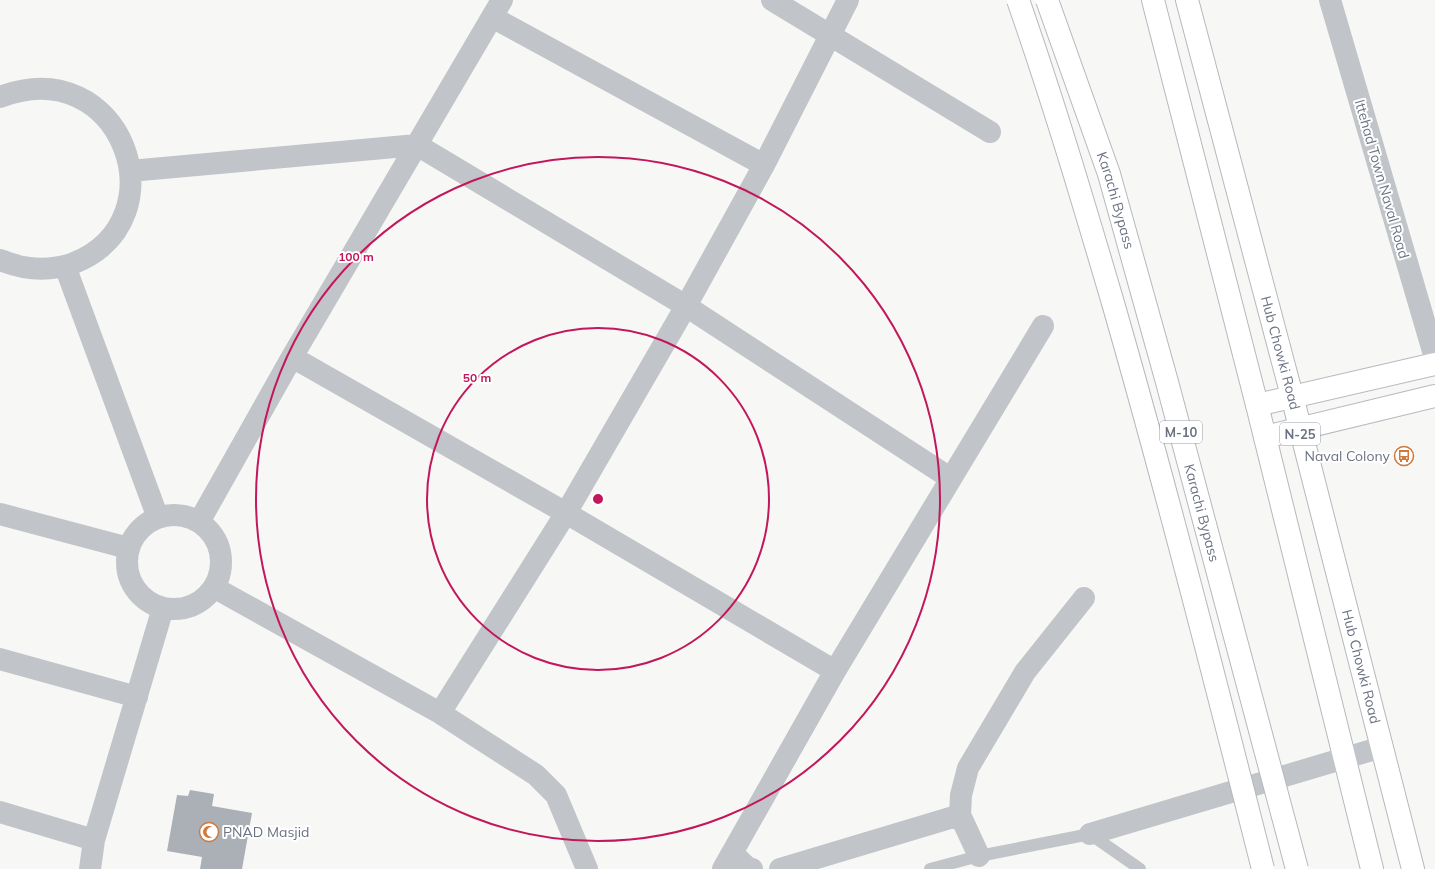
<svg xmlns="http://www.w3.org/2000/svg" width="1435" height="869" font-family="Mulish,sans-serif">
<rect width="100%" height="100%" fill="#f7f7f5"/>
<path fill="#abb0b6" d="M190,790L214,794L212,806L252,813L242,869H200L202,857L167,851L177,795L188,796Z"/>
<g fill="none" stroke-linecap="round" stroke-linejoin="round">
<defs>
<path id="secondary" d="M1257,405L1435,364
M1265,437L1435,396"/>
<g id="trunk">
<path d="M1153,0L1257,405L1372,869"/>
<path id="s1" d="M1187,0L1292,396L1413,869"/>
</g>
</defs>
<use href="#secondary" stroke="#b6b9be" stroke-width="24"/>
<use href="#trunk" stroke="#b6b8bc" stroke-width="24"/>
<path stroke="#c1c4c8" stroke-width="12" d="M930,869L979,856L1090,834L1140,869"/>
<path stroke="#c1c4c8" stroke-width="22" d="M772,0L990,132
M1330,0L1435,358
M492,17L764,165
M0,97C121,50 183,219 74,263C49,272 24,270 0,260
M130,171L417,145L686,306L950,478
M65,266L158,518
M292,357L566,513L835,671
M0,514L128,548
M127 562a47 47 0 1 1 94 0a47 47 0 1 1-94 0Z
M199,522L292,357L502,0
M215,588L440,713L536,775L556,795L587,869
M0,659L137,697
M440,713L566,513L686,306L764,165L848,0
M0,812L94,840
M1090,834L1382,747
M732,853L748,868L752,869
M979,856L960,815L961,795L968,768L1025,672L1084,598
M90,869L94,840L163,608
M723,869L835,671L1043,326
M780,869L960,815"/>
<use href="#secondary" stroke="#fff" stroke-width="22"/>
<use href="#trunk" stroke="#fff" stroke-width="22"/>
<defs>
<g id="trunk-bridge">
<path d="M1018,0C1053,100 1083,201 1113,303C1167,491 1215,680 1263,869"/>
<path id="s2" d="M1047,0L1109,174L1167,382L1297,869"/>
</g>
</defs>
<use href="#trunk-bridge" stroke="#b6b8bc" stroke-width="24" stroke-linecap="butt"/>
<use href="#trunk-bridge" stroke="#fff" stroke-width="22"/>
</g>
<g fill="none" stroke="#c2185b" stroke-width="2">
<circle cx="598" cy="499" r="171"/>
<circle cx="598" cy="499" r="342"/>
</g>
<defs>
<symbol id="bus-ring" viewBox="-11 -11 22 22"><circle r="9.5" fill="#fff" stroke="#d0793c" stroke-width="1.5"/><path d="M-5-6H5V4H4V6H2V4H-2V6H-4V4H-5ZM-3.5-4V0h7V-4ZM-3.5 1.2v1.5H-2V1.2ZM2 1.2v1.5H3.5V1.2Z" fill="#d0793c"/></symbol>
<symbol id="mosque-ring" viewBox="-11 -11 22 22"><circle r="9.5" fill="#fff" stroke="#d0793c" stroke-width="1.5"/><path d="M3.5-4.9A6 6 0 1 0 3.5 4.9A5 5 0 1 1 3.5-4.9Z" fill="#d0793c"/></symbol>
</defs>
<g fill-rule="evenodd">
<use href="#bus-ring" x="1393" y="445" width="22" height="22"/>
<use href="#mosque-ring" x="198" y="821" width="22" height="22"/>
</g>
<g text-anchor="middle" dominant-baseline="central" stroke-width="4" stroke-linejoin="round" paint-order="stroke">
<g fill="#fff" stroke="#979da8" stroke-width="1">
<rect x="1160" y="421" width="42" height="22" rx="3"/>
<rect x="1280" y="423" width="40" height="22" rx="3"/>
</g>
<g font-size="13" font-weight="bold" fill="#6a7382">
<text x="1181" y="432">M-10</text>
<text x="1300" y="434">N-25</text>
</g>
<g font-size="14" fill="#6a7382" stroke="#fff">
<text transform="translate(1382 179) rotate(74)">Ittehad Town Naval Road</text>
<text stroke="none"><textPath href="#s2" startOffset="212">Karachi Bypass</textPath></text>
<text stroke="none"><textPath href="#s1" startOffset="365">Hub Chowki Road</textPath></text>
<text stroke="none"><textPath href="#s2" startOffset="536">Karachi Bypass</textPath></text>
<text stroke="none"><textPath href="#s1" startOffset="689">Hub Chowki Road</textPath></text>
</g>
<g font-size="14" fill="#6a7382" stroke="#fff" text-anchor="end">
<text x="1390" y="456">Naval Colony</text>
<text x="223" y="832" text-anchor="start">PNAD Masjid</text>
</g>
</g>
<circle cx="598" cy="499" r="6" fill="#c2185b" stroke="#fff" stroke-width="2"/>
<g font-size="12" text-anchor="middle" font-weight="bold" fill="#c2185b" stroke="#fff" stroke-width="4" stroke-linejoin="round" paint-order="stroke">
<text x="356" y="261">100 m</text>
<text x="477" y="382">50 m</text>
</g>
</svg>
